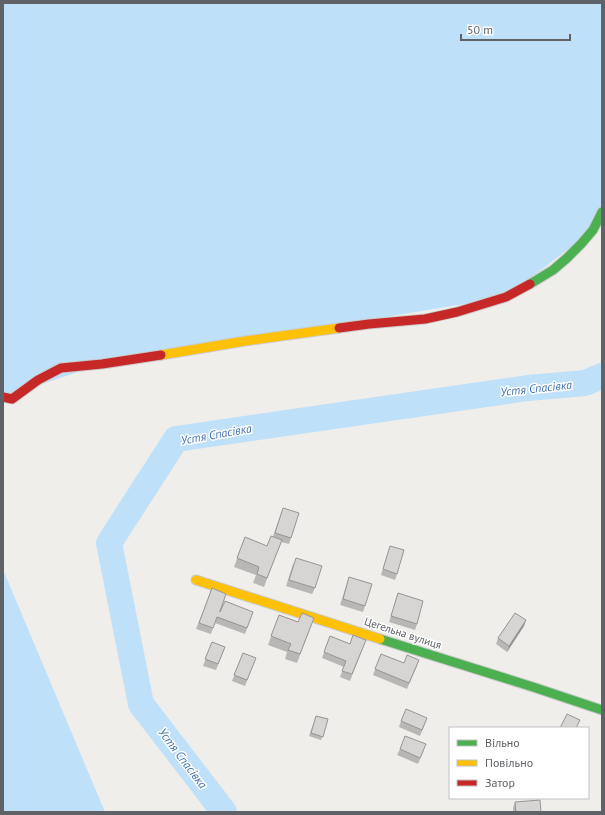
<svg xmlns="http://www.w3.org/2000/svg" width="605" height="815" font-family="'PT Sans',sans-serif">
<rect width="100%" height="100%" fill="#efeeea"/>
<path fill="#bfe0f9" d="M3,3H602V212L593,230L506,297L102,364L3,397Z
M3,566L4,572L105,812H3Z"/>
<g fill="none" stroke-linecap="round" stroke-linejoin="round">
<path stroke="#bfe0f9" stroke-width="26" d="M224,812L141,704L109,543L176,439L528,388L585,383L602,376"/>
<defs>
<path id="fast" d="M530,284L553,270L567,258L581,244L593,230L602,212
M380,639L533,687L602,710"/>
<path id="slow" d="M161,355L245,341L339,328
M196,580L380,639"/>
<path id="jam" d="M339,328L369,324L425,319L457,312L506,297L530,284
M3,397L12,399L38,380L61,368L102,364L161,355"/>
</defs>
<use href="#fast" stroke="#cacacb" stroke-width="11"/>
<use href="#slow" stroke="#cacacb" stroke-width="11"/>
<use href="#jam" stroke="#cacacb" stroke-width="11"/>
<use href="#fast" stroke="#4caf50" stroke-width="9"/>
<use href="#slow" stroke="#ffc107" stroke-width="9"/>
<use href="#jam" stroke="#c62828" stroke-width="9"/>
</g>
<path fill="#b8b7b5" d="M283,508L291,538L289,544L281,542L264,587L253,583L256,575L234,567L245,537L267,546L273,536Z
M388,552L397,574L395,580L381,575Z
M293,564L315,588L312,594L286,586Z
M349,577L365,606L363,612L340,605Z
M212,588L220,611L253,612L245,634L215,623L211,634L196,629Z
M398,593L417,624L415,630L389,622Z
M279,615L298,622L314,618L297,663L285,659L287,652L268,645Z
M526,620L524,626L507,652L496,644L498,638Z
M330,636L350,644L366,640L350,681L340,677L344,667L322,658Z
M212,642L225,647L216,670L203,666Z
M243,653L256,658L245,686L232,681Z
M381,654L404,663L417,666L407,689L373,675Z
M316,716L328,719L321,740L309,736Z
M401,721L425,724L420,736L399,727Z
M400,749L424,750L418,764L397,755Z
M515,802L541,812H513V808Z"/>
<path fill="#969594" d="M526,620L524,626L507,652L509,646Z"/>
<path fill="#d6d5d3" stroke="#969594" d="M283,508L299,513L291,538L275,533Z
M271,536L282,540L267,578L257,574L259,567L237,558L245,537L267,546Z
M390,546L404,550L397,574L383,569Z
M296,558L322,566L315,588L289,580Z
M349,577L372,584L365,606L343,599Z
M212,588L226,594L220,611V612L225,601L253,612L247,628L217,617L213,628L199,623Z
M398,593L423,601L417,624L391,616Z
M302,613L314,618L300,654L288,650L291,644L271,636L279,615L298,622Z
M515,613L526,620L509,646L498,638Z
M353,635L366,640L352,674L342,671L346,661L324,652L330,636L350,644Z
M212,642L225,647L218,664L205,659Z
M243,653L256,658L247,680L234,675Z
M381,654L404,663L407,655L419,660L409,683L375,669Z
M406,709L427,718L422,730L401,721Z
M567,714L580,720L576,728H560Z
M316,716L328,719L323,737L311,733Z
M405,736L426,744L420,758L400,749Z
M540,800L541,812H516L515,802Z"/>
<g text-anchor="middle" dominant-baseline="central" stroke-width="3" stroke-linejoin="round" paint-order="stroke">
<g font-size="11" fill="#5f6368" stroke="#fff">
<text transform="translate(403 633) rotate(18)">Цегельна вулиця</text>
</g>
<g font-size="12" font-style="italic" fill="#4174aa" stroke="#fff">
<text transform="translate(536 388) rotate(-6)">Устя Спасівка</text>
<text transform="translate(216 434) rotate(-10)">Устя Спасівка</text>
<text transform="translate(183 758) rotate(53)">Устя Спасівка</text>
</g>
</g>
<rect width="605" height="815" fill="none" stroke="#5f6368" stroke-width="8"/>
<rect x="449" y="727" width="140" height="72" fill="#ffffff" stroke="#bfc1c3"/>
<rect x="457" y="740" width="20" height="6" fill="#4caf50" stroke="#bfc1c3"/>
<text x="485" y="747" font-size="12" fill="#5f6368">Вільно</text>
<rect x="457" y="760" width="20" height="6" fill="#ffc107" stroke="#bfc1c3"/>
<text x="485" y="767" font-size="12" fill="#5f6368">Повільно</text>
<rect x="457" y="780" width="20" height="6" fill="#c62828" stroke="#bfc1c3"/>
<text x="485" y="787" font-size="12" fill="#5f6368">Затор</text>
<path d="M461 34v6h109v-6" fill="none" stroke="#5f6368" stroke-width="2"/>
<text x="467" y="34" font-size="12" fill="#5f6368" stroke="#ffffff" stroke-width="3" paint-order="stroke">50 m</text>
</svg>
